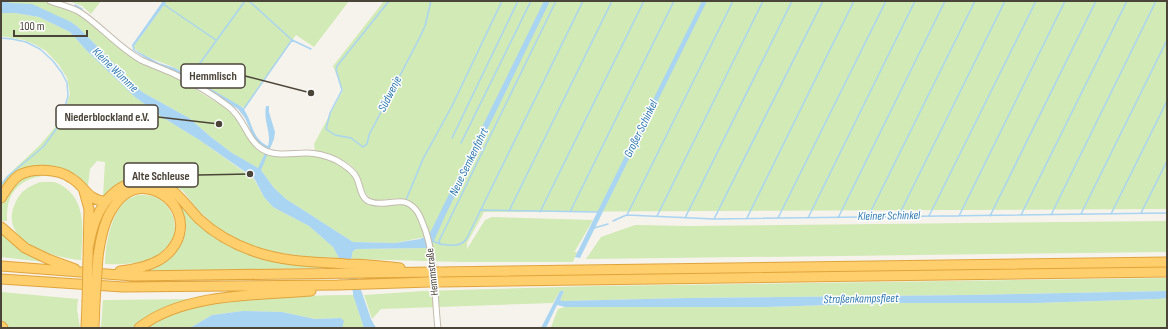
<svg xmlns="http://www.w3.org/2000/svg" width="1168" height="329" font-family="'Sofia Sans Condensed',sans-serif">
<rect width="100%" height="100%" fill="#f6f3ec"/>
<path fill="#d2eab5" d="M1,1H45L79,15L122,50L175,77L229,110L238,120L253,145L261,151L284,156L312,155L330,160L344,168L352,173L357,182L359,193L363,202C367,203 371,206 375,206C393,210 407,194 419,219C422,225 423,231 425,237L395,243L353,242L286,199L274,188L261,170L232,153L211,137L189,118L142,92L78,27L71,22L4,4Z
M69,1H101L91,14L82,6Z
M167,1H349L314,47L296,35L245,108C220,99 199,79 175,68C161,61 146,59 134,48V46Z
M384,1H1167V209L484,212L467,243V249L485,220L492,217L593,220L575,251H572L577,252L573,262H462L352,259L351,254L354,250L357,249L428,248L432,244C425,221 420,194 389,199C382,200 375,202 369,197C364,193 363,184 360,178C354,160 331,156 315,151L314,144L343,90L333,66Z
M1,13H15L39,17L70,32L87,51L135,97L162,117L201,141L254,179L264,197L273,207L309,226L333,247L339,258L310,257L275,252L253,246L222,232L199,211L183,191L163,178L160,181L110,192L103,196L105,162L97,161L90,169L88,185L86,188L71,172L53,168L25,169L12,175L1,192V184L6,177L41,144L62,119L70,94L67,78L59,65L46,51L36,45L24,40L1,36Z
M33,174C58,174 63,175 81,192L80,193C77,190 73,185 69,182C51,170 23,176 12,194C7,203 7,212 7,221H2L1,220V205L5,198L22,178Z
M40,182C44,182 49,182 53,182C59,183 65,187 69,191C87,208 82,237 81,260C54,258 0,243 14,206C19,192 27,187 40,182Z
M138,195C145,195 153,195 159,199C177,210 181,237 164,251C148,264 124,265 105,264C105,245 112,208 130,198C132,197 136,196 138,195Z
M180,206C186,211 190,217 195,222C199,226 205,230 209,233C246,260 287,263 330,266L331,268L144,271C174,259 197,240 180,206Z
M1167,221V252L586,259L601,237L635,225L688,226Z
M1,230L52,263L1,257Z
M1167,278V291L969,295L686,298L563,301L560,300L564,291H560L553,303L381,309L372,319L364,295L423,291L597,286Z
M1,292L78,299L77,309L80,328H9L1,319Z
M353,295L364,328H342L341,318L315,319L282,312L243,311L212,315L190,328H145C179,305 220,301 260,299C291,296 322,295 353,295Z
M1167,298V328L551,327L558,309L565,307H767L894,303H1036L1158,299Z
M198,299L144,320L134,328H101L103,300Z"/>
<path fill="#a9d4f2" d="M1,1L11,3L32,4L71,22L78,27L142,92L189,118L211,137L232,153L258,168L267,149L261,145L254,138L245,118L238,109L177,72L150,61L133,50L132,45L163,1H167L134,46L135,50L159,63L175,68L242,107C253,120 251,139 268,146C272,134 263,121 266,106H269V112L275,132L274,139L261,170L274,188L286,199L353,242L395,243L420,239L429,235L544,1H550L445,216L432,245L429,248L357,249C350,251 353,255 351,261L371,319L376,328H364L353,295V292L343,261L339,258L333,247L309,226L273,207L264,197L254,178L201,141L162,117L135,97L87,51L70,32L39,17L15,13H1Z
M702,1H707L587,244L580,258L575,257Z
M560,291H564L560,300L563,301L686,298L969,295L1167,291V298L1158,299L1036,303H894L767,307H565L557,305L546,328H541Z
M243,311L282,312L315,319L341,318L344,321L342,328H190L212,315Z"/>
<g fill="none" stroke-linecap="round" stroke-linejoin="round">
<path stroke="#a9d4f2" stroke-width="1.5" d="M249,1L292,40L311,49
M389,1L337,66L336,70L342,90L330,113L326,129L335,135L351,138L363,147L367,144L369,135L419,39L425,26L431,1
M556,1L439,241L440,244C449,245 461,248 467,238L583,1
M163,4L216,40
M75,5L82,9
M1,38L12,39L26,42L40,49L53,61L62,73L67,83L68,96L60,124L43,147L8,176L1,185
M190,77L245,1
M243,110L292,40
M452,138L518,1
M461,143L531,1
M406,200L423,159L452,106L502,1
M480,210L598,212
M509,211L612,1
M540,212L644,1
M570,212L674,1
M1141,213L1167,161
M1081,214L1167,40
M1111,214L1167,101
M627,215L733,1
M1021,215L1127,1
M1051,215L1156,1
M657,216L763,1
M929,216L1036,1
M959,216L1065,1
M990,216L1096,1
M868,217L975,1
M898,217L1005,1
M685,218L792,1
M747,218L854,1
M778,218L886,1
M808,218L915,1
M838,218L945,1
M714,219L823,1
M613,221L624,216L627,215L714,219L1167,213
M594,228L608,224
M433,241L440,244"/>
<defs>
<path id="street" d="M50,1C60,5 72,7 81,13C102,27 118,47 141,60C152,65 163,69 174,74C191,82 214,95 229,107C244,118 247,140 262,149C275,157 292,153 307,153C316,153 327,156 336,160C343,164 351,169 355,175C361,183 359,199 371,202C388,208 402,193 416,210C421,216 422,223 425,229C436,261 434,295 438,328"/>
<path id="highway" d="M84,191L89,209L88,258
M1,198C6,190 11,181 18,176C31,167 59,169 71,178C84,185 88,201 105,201
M1,227L25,248L48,259L75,269
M89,244C94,215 108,185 141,181C150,180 161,182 169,188C181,196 189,209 199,219C215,234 235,245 256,252C285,262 316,262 346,264C364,264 382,266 400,268
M98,257C100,242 103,224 111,211C119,197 131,186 148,189C176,194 191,225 172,249C161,264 138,269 120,271
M1,266L133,276L433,272
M439,272L1167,262
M1,279L123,287L338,285L430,282
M439,282L1167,272
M1,326L3,328
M86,328L87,302
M94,328L95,302
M139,328C181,293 259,295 311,291"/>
</defs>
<use href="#street" stroke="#c2bbae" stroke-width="7"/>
<use href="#highway" stroke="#e0a43c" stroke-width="11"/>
<use href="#street" stroke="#fff" stroke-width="5"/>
<use href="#highway" stroke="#ffcf6e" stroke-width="9"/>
<defs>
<path id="highway-bridge" d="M433,272H439
M430,282H439
M87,302L88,258
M95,302L98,257"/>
</defs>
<use href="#highway-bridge" stroke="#e0a43c" stroke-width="11" stroke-linecap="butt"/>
<use href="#highway-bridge" stroke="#ffcf6e" stroke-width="9"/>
</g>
<g text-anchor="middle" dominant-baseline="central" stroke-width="3" stroke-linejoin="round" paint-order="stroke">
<g font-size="11" fill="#4b4439" stroke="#fff">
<text transform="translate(432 272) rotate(-96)">Hemmstraße</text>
</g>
<g font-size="12" font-style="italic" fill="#2e7ab2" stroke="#fff">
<text transform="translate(115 70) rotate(44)">Kleine Wümme</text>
<text transform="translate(390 94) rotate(-63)">Südwenje</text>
<text transform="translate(641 129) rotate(-64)">Großer Schinkel</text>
<text transform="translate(469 162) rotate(-64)">Neue Semkenfahrt</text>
<text transform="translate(889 216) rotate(-1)">Kleiner Schinkel</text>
<text transform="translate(861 299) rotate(-1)">Straßenkampsfleet</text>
</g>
</g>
<path fill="none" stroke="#4b4439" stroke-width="1.5" d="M311 93L245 76M219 124L158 117M250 174L198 175"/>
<g fill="#4b4439" stroke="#fff" stroke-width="1.5">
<circle cx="311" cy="93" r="4"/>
<circle cx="219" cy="124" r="4"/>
<circle cx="250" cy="174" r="4"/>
</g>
<g fill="#fff" stroke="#4b4439" stroke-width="1.5">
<rect x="181" y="64" width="64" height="24" rx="4"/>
<rect x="56" y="105" width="102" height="24" rx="4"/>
<rect x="124" y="163" width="74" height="24" rx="4"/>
</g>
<g font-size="12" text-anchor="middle" font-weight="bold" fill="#4b4439">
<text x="213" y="80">Hemmlisch</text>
<text x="107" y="121">Niederblockland e.V.</text>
<text x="161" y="180">Alte Schleuse</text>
</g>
<rect width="1168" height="329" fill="none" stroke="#4b4439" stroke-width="4"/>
<path d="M14 30v6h73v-6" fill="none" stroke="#4b4439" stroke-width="2"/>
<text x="20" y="30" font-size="12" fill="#4b4439" stroke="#ffffff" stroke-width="3" paint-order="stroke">100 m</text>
</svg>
